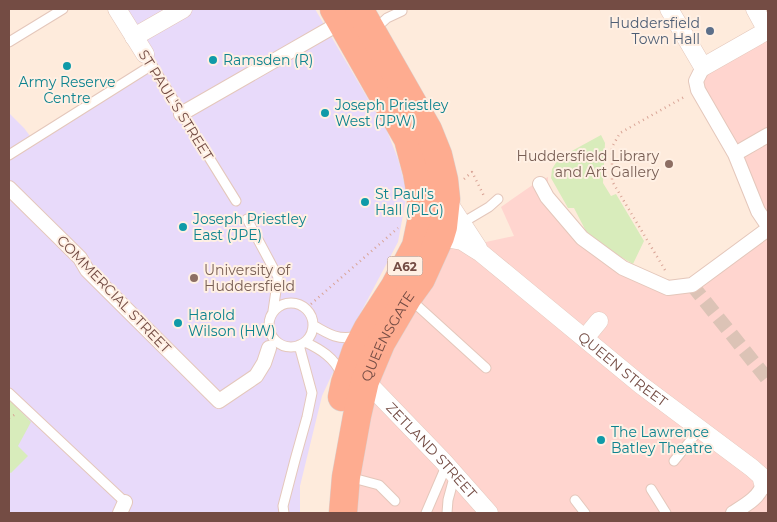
<svg xmlns="http://www.w3.org/2000/svg" width="777" height="522" font-family="Montserrat,sans-serif">
<rect width="100%" height="100%" fill="#feebdc"/>
<path fill="#ffd5cf" d="M768,31V513H351L376,368L448,248L463,247L514,236L501,207L534,184L548,177V184L564,213L586,236L631,266L668,282L689,281L763,226L731,155L692,85Z"/>
<path fill="#e8dafa" d="M112,9H315L387,131L398,159L407,193L398,242L360,314L322,396L300,486V513H9V113L24,128L36,144L149,72Z"/>
<path fill="#d8ecbb" d="M601,135L605,143L603,183L611,196L616,194L644,241L633,264L590,239L574,208H568L551,178L552,169L559,158Z
M9,399L31,422L18,446L28,456L11,473L9,472Z"/>
<g fill="none" stroke-linecap="round" stroke-linejoin="round">
<path stroke="#dcc3b6" stroke-width="14" stroke-dasharray="14 7" stroke-linecap="butt" d="M692,285L768,380"/>
<defs>
<path id="service" d="M375,29L387,18L402,11
M9,42L63,9
M145,54L236,201
M9,155L152,65
M247,219L278,277L273,311
M462,223L489,207L498,199
M410,299L486,368
M269 325a22 22 0 1 1 44 0a22 22 0 1 1-44 0Z
M313,325C328,334 339,341 357,336
M305,342C320,349 335,358 341,374
M9,393L125,502
M674,461L699,430
M349,477L379,485L395,501
M651,489L666,513
M575,500L585,513
M284,513L283,506L295,460L307,417L312,393L299,345
M426,513L444,471L443,464
M447,513L448,500L455,474"/>
<path id="pedestrian" d="M703,67L696,81L698,90L735,154L758,211L768,226
M181,114L331,28
M735,154L768,135
M540,184L547,197L582,238L623,268L668,288L692,285L768,229
M9,188L80,258L87,270L219,401L256,376L264,363L269,348
M120,513L125,502
M733,513C744,506 761,497 763,483L768,480"/>
<g id="minor">
<path d="M117,9L145,54"/>
<path d="M669,9L703,67L768,30"/>
<path d="M755,9L767,31"/>
<path d="M134,37L183,9"/>
<path d="M446,199L478,248"/>
<path id="s1" d="M440,237L462,241L481,253L641,385L752,468L761,476L763,483L768,485"/>
<path d="M585,338L599,321"/>
<path id="s2" d="M360,375L443,461L489,513"/>
</g>
<g id="trunk">
<path d="M334,9L408,139L417,173L421,196V222L416,246L395,286L368,328L356,351L345,383L342,397"/>
<path id="s3" d="M343,513L346,477L357,416L365,381L381,343L408,297L421,279L440,237L443,227L446,199L444,180L438,155L428,130L359,9"/>
</g>
</defs>
<use href="#service" stroke="#e4c7bb" stroke-width="11"/>
<use href="#pedestrian" stroke="#e4c7bb" stroke-width="16"/>
<use href="#minor" stroke="#e4c7bb" stroke-width="19"/>
<use href="#trunk" stroke="#dbd0ce" stroke-width="29"/>
<path stroke="#d9a496" stroke-width="2.5" stroke-dasharray="1 4" stroke-linecap="butt" d="M464,179L472,172L484,196
M665,270L612,181V147L620,133L686,96
M311,304L398,228
M9,418L16,414"/>
<use href="#service" stroke="#fff" stroke-width="9"/>
<use href="#pedestrian" stroke="#fff" stroke-width="14"/>
<use href="#minor" stroke="#fff" stroke-width="18"/>
<use href="#trunk" stroke="#feac90" stroke-width="28"/>
</g>
<circle fill="#5c6f8a" stroke="#fff0e4" stroke-width="2" cx="710" cy="31" r="5"/>
<g fill="#0f9aa8" stroke="#fff0e4" stroke-width="2">
<circle cx="213" cy="60" r="5"/>
<circle cx="67" cy="66" r="5"/>
<circle cx="325" cy="113" r="5"/>
<circle cx="365" cy="202" r="5"/>
<circle cx="183" cy="227" r="5"/>
<circle cx="178" cy="323" r="5"/>
<circle cx="601" cy="440" r="5"/>
</g>
<g fill="#8d6e63" stroke="#fff0e4" stroke-width="2">
<circle cx="669" cy="164" r="5"/>
<circle cx="194" cy="278" r="5"/>
</g>
<g text-anchor="middle" dominant-baseline="central" stroke-width="4" stroke-linejoin="round" paint-order="stroke">
<rect fill="#fff0e4" stroke="#9e7d74" stroke-width="1" x="387.5" y="256.5" width="35" height="19" rx="4"/>
<g font-size="12" font-weight="bold" fill="#744c44">
<text x="405" y="266">A62</text>
</g>
<g font-size="14" fill="#4e5e75" stroke="#fff0e4" text-anchor="end">
<text x="700" y="23">Huddersfield<tspan x="700" dy="16">Town Hall</tspan></text>
</g>
<g font-size="14" fill="#0d838f" stroke="#fff0e4" text-anchor="start">
<text x="223" y="60">Ramsden (R)</text>
<text x="67" y="82" text-anchor="middle">Army Reserve<tspan x="67" dy="16">Centre</tspan></text>
<text x="335" y="105">Joseph Priestley<tspan x="335" dy="16">West (JPW)</tspan></text>
<text x="375" y="194">St Paul's<tspan x="375" dy="16">Hall (PLG)</tspan></text>
<text x="193" y="219">Joseph Priestley<tspan x="193" dy="16">East (JPE)</tspan></text>
<text x="188" y="315">Harold<tspan x="188" dy="16">Wilson (HW)</tspan></text>
<text x="611" y="432">The Lawrence<tspan x="611" dy="16">Batley Theatre</tspan></text>
</g>
<g font-size="14" fill="#744c44" stroke="#fff0e4">
<text transform="translate(176 105) rotate(58)">ST PAUL'S STREET</text>
<text transform="translate(114 294) rotate(46)">COMMERCIAL STREET</text>
<text stroke="none"><textPath href="#s3" startOffset="184">QUEENSGATE</textPath></text>
<text stroke="none"><textPath href="#s1" startOffset="228">QUEEN STREET</textPath></text>
<text stroke="none"><textPath href="#s2" startOffset="104">ZETLAND STREET</textPath></text>
</g>
<g font-size="14" fill="#785e54" stroke="#fff0e4" text-anchor="end">
<text x="659" y="156">Huddersfield Library<tspan x="659" dy="16">and Art Gallery</tspan></text>
<text x="204" y="270" text-anchor="start">University of<tspan x="204" dy="16">Huddersfield</tspan></text>
</g>
</g>
<rect width="777" height="522" fill="none" stroke="#744c44" stroke-width="20"/>
</svg>
